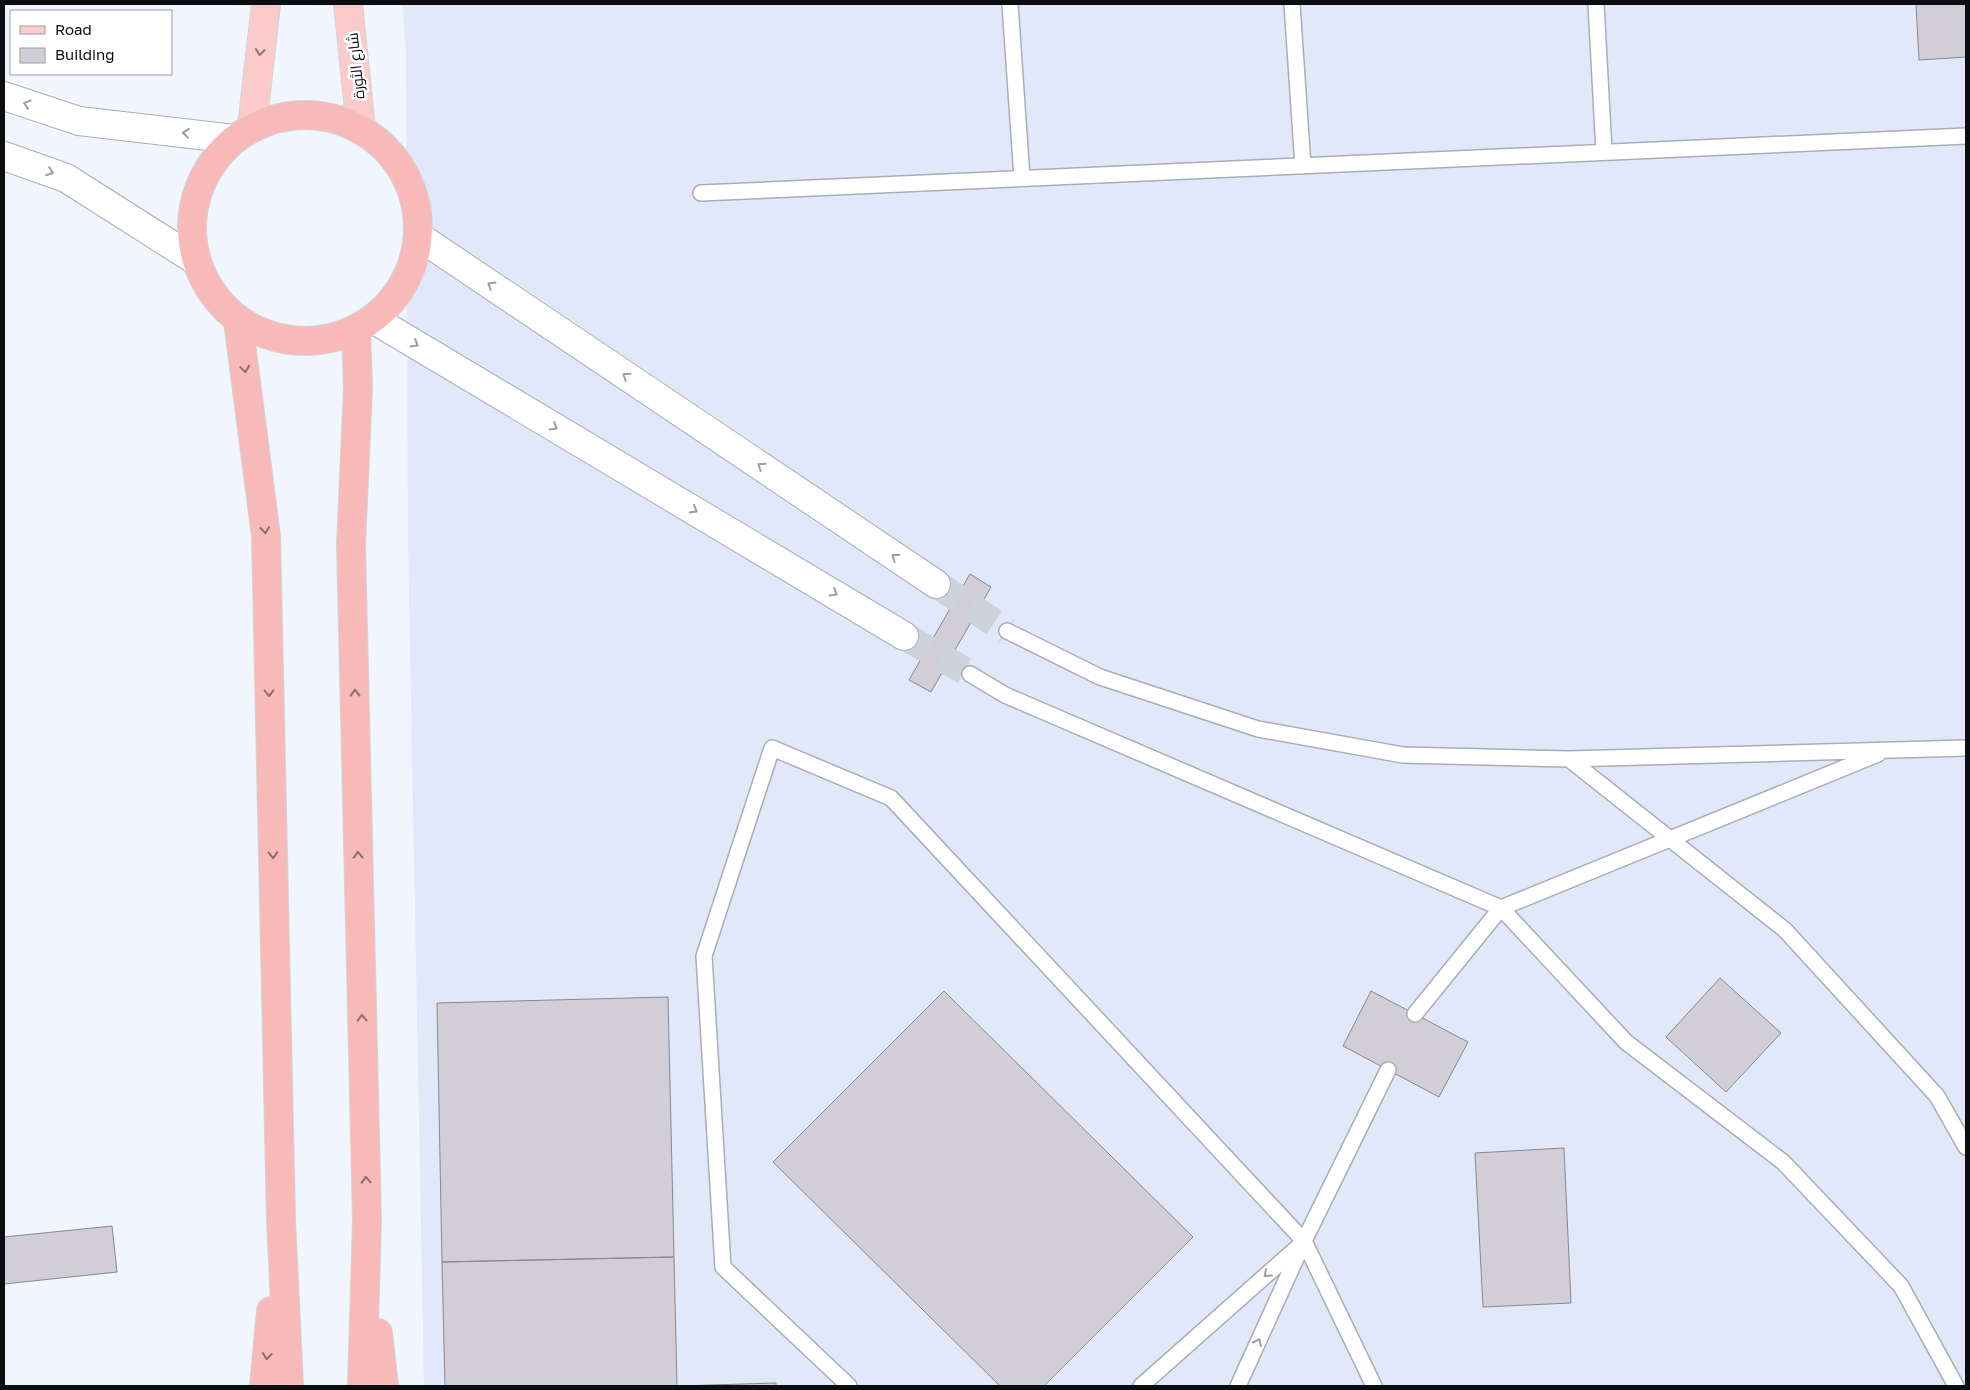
<svg xmlns="http://www.w3.org/2000/svg" width="1970" height="1390" font-family="'Golos Text',Cairo,sans-serif">
<rect width="100%" height="100%" fill="#f0f5fe"/>
<path fill="#e1e8f9" d="M402,4H1966V1386H424L408,539L406,50Z"/>
<path fill="#d2ced7" stroke="#89868e" d="M1916,4H1966V57L1919,60Z
M970,574L991,587L931,692L909,680Z
M1720,978L1781,1033L1726,1092L1666,1037Z
M944,991L1193,1237L1044,1386H1000L773,1162Z
M1371,991L1468,1042L1439,1097L1343,1046Z
M668,997L674,1257L442,1262L437,1003Z
M1564,1148L1571,1303L1483,1307L1475,1153Z
M112,1226L117,1272L4,1284V1237Z
M674,1257L677,1386L776,1383V1386H445L442,1262Z"/>
<g fill="none" stroke-linecap="round" stroke-linejoin="round">
<path stroke="#ced2da" stroke-width="28" stroke-dasharray="28 14" stroke-linecap="butt" d="M936,584L1007,631
M904,636L970,674"/>
<defs>
<path id="service" d="M1010,4L1022,178
M1292,4L1303,166
M1596,4L1604,152
M701,193L1966,136
M1007,631L1100,677L1258,729L1403,755L1569,759L1966,748
M970,674L1005,695L1501,908L1626,1042L1783,1162L1901,1286L1956,1386
M1569,759L1785,930L1937,1096L1966,1147
M1415,1014L1501,908L1878,754
M849,1386L723,1267L704,956L772,748L891,798L1304,1241L1374,1386
M1141,1386L1299,1246
M1238,1386L1304,1241L1388,1070"/>
<path id="minor" d="M418,236L936,584
M373,319L904,636"/>
<path id="secondary" d="M4,96L79,121L234,139
M4,156L66,178L195,260"/>
<path id="primary" d="M348,4L361,129
M252,127L266,4"/>
<path id="trunk" d="M192 228a113 113 0 1 1 226 0a113 113 0 1 1-226 0Z
M238,321L266,536L281,1220L289,1386
M356,331L358,388L351,545L367,1221L362,1386
M378,1333L384,1386
M264,1386L271,1311"/>
</defs>
<use href="#service" stroke="#a9adb6" stroke-width="18"/>
<use href="#minor" stroke="#a9adb6" stroke-width="30"/>
<use href="#secondary" stroke="#a9adb6" stroke-width="30"/>
<use href="#primary" stroke="#d3d3d4" stroke-width="30"/>
<use href="#trunk" stroke="#d3d3d4" stroke-width="30"/>
<use href="#service" stroke="#fff" stroke-width="15"/>
<use href="#minor" stroke="#fff" stroke-width="28"/>
<use href="#secondary" stroke="#fff" stroke-width="28"/>
<use href="#primary" stroke="#facbca" stroke-width="28"/>
<use href="#trunk" stroke="#f8bab8" stroke-width="28"/>
</g>
<defs><path id="oneway-chevron" d="M-2-3.5L2.5 0L-2 3.5" fill="none" stroke-width="1.6" stroke-linecap="round" stroke-linejoin="round" transform="scale(1.25)"/></defs>
<use stroke="#8e7676" href="#oneway-chevron" transform="translate(260 52) rotate(96)"/>
<g stroke="#9d9e9f">
<use href="#oneway-chevron" transform="translate(27 104) rotate(-162)"/>
<use href="#oneway-chevron" transform="translate(186 133) rotate(-174)"/>
<use href="#oneway-chevron" transform="translate(50 172) rotate(20)"/>
<use href="#oneway-chevron" transform="translate(491 285) rotate(-146)"/>
<use href="#oneway-chevron" transform="translate(415 344) rotate(31)"/>
<use href="#oneway-chevron" transform="translate(626 376) rotate(-146)"/>
<use href="#oneway-chevron" transform="translate(554 427) rotate(31)"/>
<use href="#oneway-chevron" transform="translate(761 466) rotate(-146)"/>
<use href="#oneway-chevron" transform="translate(694 510) rotate(31)"/>
<use href="#oneway-chevron" transform="translate(895 557) rotate(-146)"/>
<use href="#oneway-chevron" transform="translate(834 593) rotate(31)"/>
<use href="#oneway-chevron" transform="translate(1267 1274) rotate(138)"/>
<use href="#oneway-chevron" transform="translate(1258 1342) rotate(-66)"/>
</g>
<g stroke="#8d6c6c">
<use href="#oneway-chevron" transform="translate(245 369) rotate(82)"/>
<use href="#oneway-chevron" transform="translate(265 530) rotate(84)"/>
<use href="#oneway-chevron" transform="translate(269 693) rotate(89)"/>
<use href="#oneway-chevron" transform="translate(355 693) rotate(-91)"/>
<use href="#oneway-chevron" transform="translate(273 855) rotate(89)"/>
<use href="#oneway-chevron" transform="translate(358 855) rotate(-91)"/>
<use href="#oneway-chevron" transform="translate(362 1018) rotate(-91)"/>
<use href="#oneway-chevron" transform="translate(366 1180) rotate(-91)"/>
<use href="#oneway-chevron" transform="translate(267 1356) rotate(96)"/>
</g>
<g text-anchor="middle" dominant-baseline="central" stroke-width="5" stroke-linejoin="round" paint-order="stroke">
<g font-size="15" fill="#0b0d10" stroke="#fff">
<text transform="translate(355 66) rotate(-96)">شارع الثورة</text>
</g>
</g>
<rect width="1970" height="1390" fill="none" stroke="#0b0d10" stroke-width="10"/>
<rect x="10" y="10" width="162" height="65" fill="#ffffff" stroke="#9d9e9f"/>
<rect x="20" y="26" width="25" height="8" fill="#facbca" stroke="#9d9e9f"/>
<text x="55" y="35" font-size="15" fill="#0b0d10">Road</text>
<rect x="20" y="48" width="25" height="15" fill="#d2ced7" stroke="#9d9e9f"/>
<text x="55" y="60" font-size="15" fill="#0b0d10">Building</text>
</svg>
